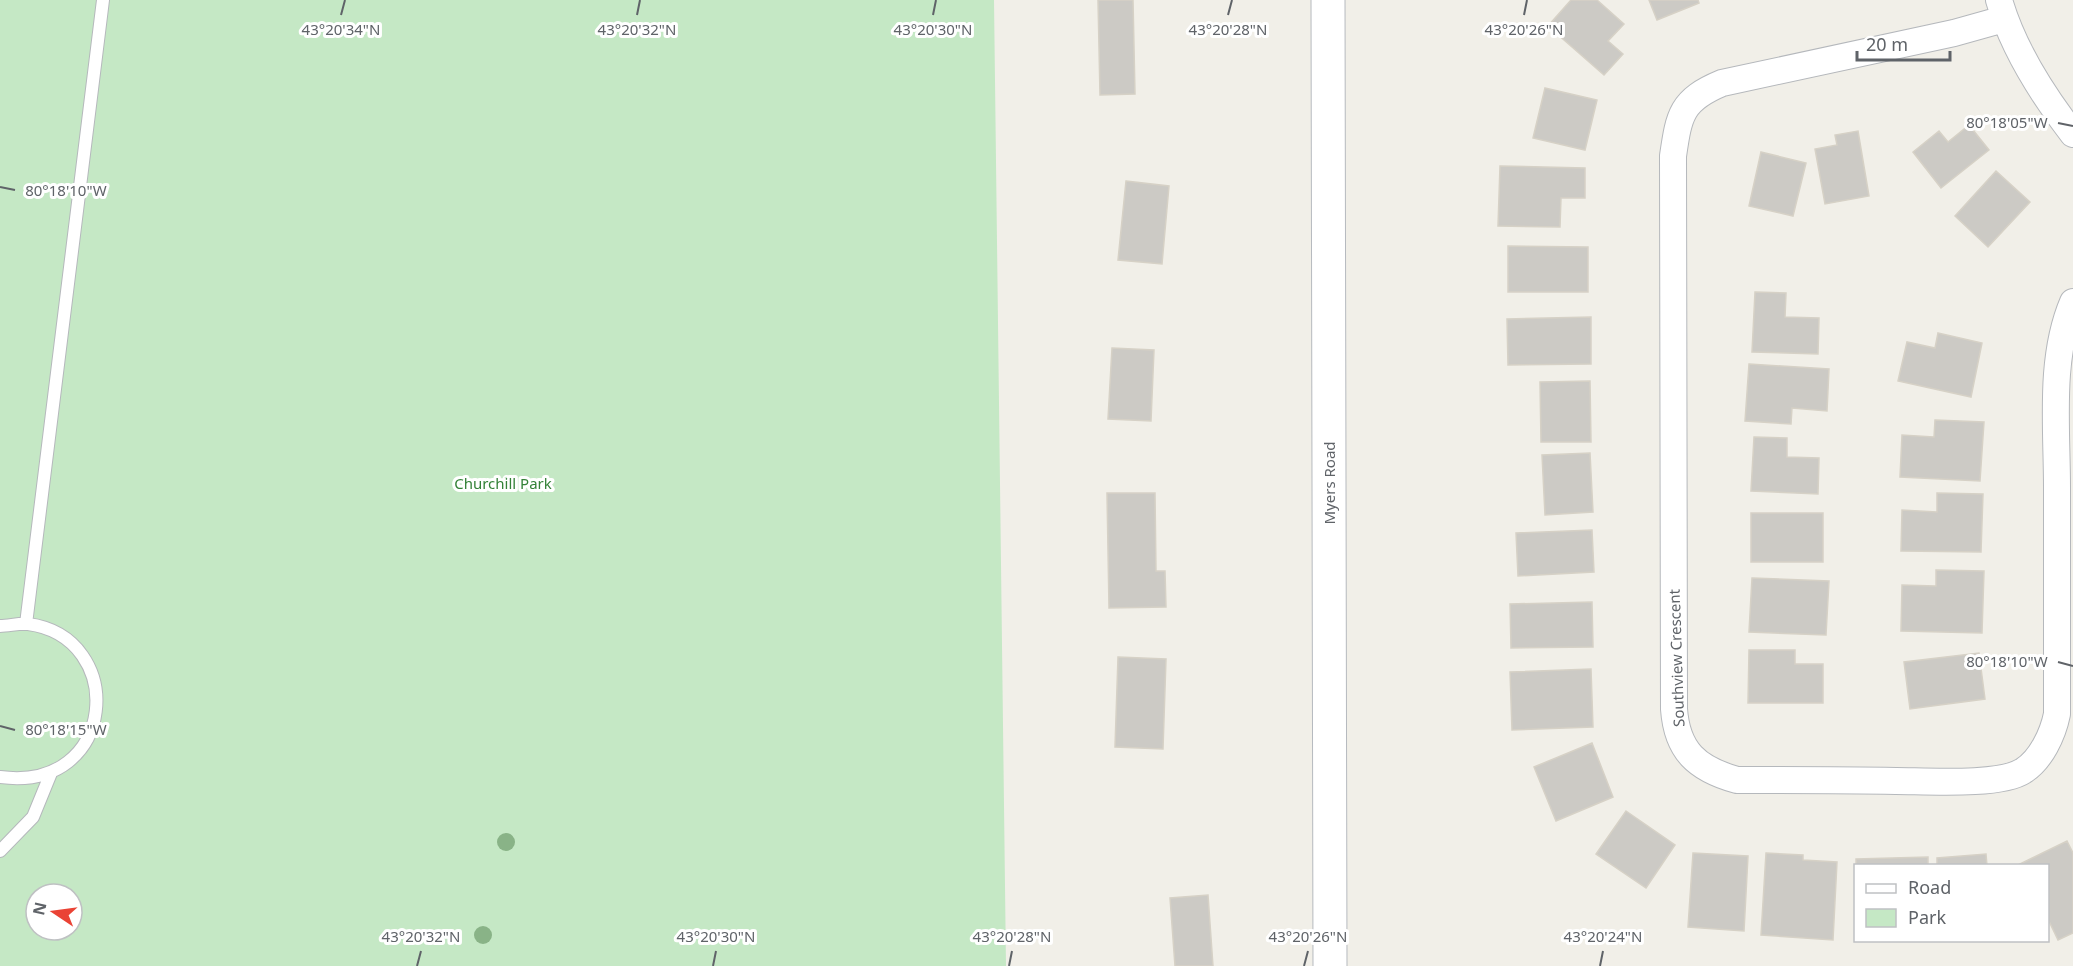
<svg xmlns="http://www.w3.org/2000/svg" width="2073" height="966" font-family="'Noto Sans',sans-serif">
<rect width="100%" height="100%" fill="#f1efe8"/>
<path fill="#c5e8c5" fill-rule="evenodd" d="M0,0H994L1006,966H0ZM36,894H72V930H36Z"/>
<path fill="#cccac5" stroke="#d6d1c6" stroke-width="1.5" d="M1098,0H1133L1135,94L1100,95Z
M1571,0H1597L1624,24L1608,41L1623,54L1604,75L1548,26Z
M1649,0H1698L1699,3L1657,20Z
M1545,88L1597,100L1585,150L1533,138Z
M1969,125L1989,150L1941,188L1913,152L1939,131L1948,142Z
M1858,131L1869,196L1825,204L1815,149L1837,145L1835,135Z
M1761,152L1806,163L1793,216L1749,206Z
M1500,166L1585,168V198H1561L1560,227L1498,226Z
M1996,171L2030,202L1988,247L1955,216Z
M1126,181L1169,186L1162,264L1118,260Z
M1508,246L1588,247V292H1508Z
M1755,292L1786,293L1785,317L1819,318L1818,354L1752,352Z
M1591,317V364L1508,365L1507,319Z
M1938,333L1982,343L1971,397L1898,381L1907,342L1935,348Z
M1112,348L1154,350L1151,421L1108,419Z
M1749,364L1829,369L1827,411L1792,408L1791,424L1745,421Z
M1590,381L1591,442H1541L1540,382Z
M1935,420L1984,422L1980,481L1900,477L1902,435L1934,437Z
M1754,437L1787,438V457L1819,458L1818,494L1751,491Z
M1590,453L1593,512L1545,515L1542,455Z
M1107,493H1155L1156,571H1165L1166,607L1109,608Z
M1937,493L1983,494L1981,552L1901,551L1902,510L1937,512Z
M1751,513H1823V562H1751Z
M1592,530L1594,572L1518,576L1516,533Z
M1936,570L1984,571L1982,633L1901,631L1902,585L1936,586Z
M1752,578L1829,581L1826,635L1749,632Z
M1592,602L1593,647L1511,648L1510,604Z
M1749,650H1795V664H1823V703H1748Z
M1979,653L1985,699L1910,709L1904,662Z
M1118,657L1166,659L1163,749L1115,747Z
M1591,669L1593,727L1512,730L1510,672Z
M1592,743L1613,797L1556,821L1534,767Z
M1626,811L1675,845L1646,888L1596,854Z
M2067,841L2073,853V933L2058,940L2048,919V866L2020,864Z
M1693,853L1748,856L1744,931L1688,927Z
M1766,853L1803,855V860L1837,862L1833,940L1761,935Z
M1986,854L1987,866H1937V858Z
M1928,857V866H1856V859Z
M1208,895L1213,966H1175L1170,898Z"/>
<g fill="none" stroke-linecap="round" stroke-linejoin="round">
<defs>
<path id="service" d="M26,624L103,0
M0,626C9,626 19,623 28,624C128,637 118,793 0,777
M0,851L33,817L51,773"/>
<path id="minor" d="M1999,0C2013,49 2042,94 2073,134
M2004,19L1954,33L1722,83C1681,100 1679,115 1673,156L1674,709C1677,751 1697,769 1737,780C1790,780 1843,780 1896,781C1925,781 2000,786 2023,771C2041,760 2053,734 2057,714C2057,638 2057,562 2057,487C2057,427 2049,358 2073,302"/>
<path id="secondary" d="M1328,0L1330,966"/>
</defs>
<use href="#service" stroke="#b5b8bc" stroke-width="14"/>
<use href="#minor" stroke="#b5b8bc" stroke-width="28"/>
<use href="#secondary" stroke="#b6babf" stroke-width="35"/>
<use href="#service" stroke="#fff" stroke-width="12"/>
<use href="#minor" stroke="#fff" stroke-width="26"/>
<use href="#secondary" stroke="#fff" stroke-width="33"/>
</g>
<g fill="#89b387">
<circle cx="506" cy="842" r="9"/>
<circle cx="483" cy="935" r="9"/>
</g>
<path fill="none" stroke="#5f6368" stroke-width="2" d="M341,15L345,0M637,15L640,0M933,15L936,0M1228,15L1232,0M1524,15L1527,0M2058,123L2073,126M0,187L15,190M2058,662L2073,666M0,726L15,730M417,966L421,951M713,966L716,951M1009,966L1012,951M1304,966L1308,951M1600,966L1603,951"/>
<g text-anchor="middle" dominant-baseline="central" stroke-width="6" stroke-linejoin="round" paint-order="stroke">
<g font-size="15" fill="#348238" stroke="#fff">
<text x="503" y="483">Churchill Park</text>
</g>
<g font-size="15" fill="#5f6368" stroke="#fff">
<text transform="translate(1329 483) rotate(-90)">Myers Road</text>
<text transform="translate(1676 658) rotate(-92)">Southview Crescent</text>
</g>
</g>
<g font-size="15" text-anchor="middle" fill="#5f6368" stroke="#fff" stroke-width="6" stroke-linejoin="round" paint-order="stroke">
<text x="341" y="35">43°20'34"N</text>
<text x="637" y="35">43°20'32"N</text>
<text x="933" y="35">43°20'30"N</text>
<text x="1228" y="35">43°20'28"N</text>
<text x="1524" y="35">43°20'26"N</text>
<text x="2007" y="128">80°18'05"W</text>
<text x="66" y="196">80°18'10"W</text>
<text x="2007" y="667">80°18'10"W</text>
<text x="66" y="735">80°18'15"W</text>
<text x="421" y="942">43°20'32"N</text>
<text x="716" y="942">43°20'30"N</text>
<text x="1012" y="942">43°20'28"N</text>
<text x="1308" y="942">43°20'26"N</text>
<text x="1603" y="942">43°20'24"N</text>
</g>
<rect x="1854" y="864" width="195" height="78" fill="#ffffff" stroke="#bfc1c3" stroke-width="1.5"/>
<rect x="1866" y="884" width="30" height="9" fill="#ffffff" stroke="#bfc1c3" stroke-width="1.5"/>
<text x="1908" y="894" font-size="18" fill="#5f6368">Road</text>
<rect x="1866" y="909" width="30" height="18" fill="#c5e8c5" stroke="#bfc1c3" stroke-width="1.5"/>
<text x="1908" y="924" font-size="18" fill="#5f6368">Park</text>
<g transform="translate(54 912) rotate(283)"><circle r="28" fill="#ffffff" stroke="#bfc1c3" stroke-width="1.5"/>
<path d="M0-4.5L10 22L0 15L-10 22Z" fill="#ea4335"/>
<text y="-9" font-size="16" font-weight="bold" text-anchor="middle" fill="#5f6368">N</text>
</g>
<path d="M1857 51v9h93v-9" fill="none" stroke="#5f6368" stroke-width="3"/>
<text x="1866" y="51" font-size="18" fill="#5f6368" stroke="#ffffff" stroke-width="4.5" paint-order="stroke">20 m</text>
</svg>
